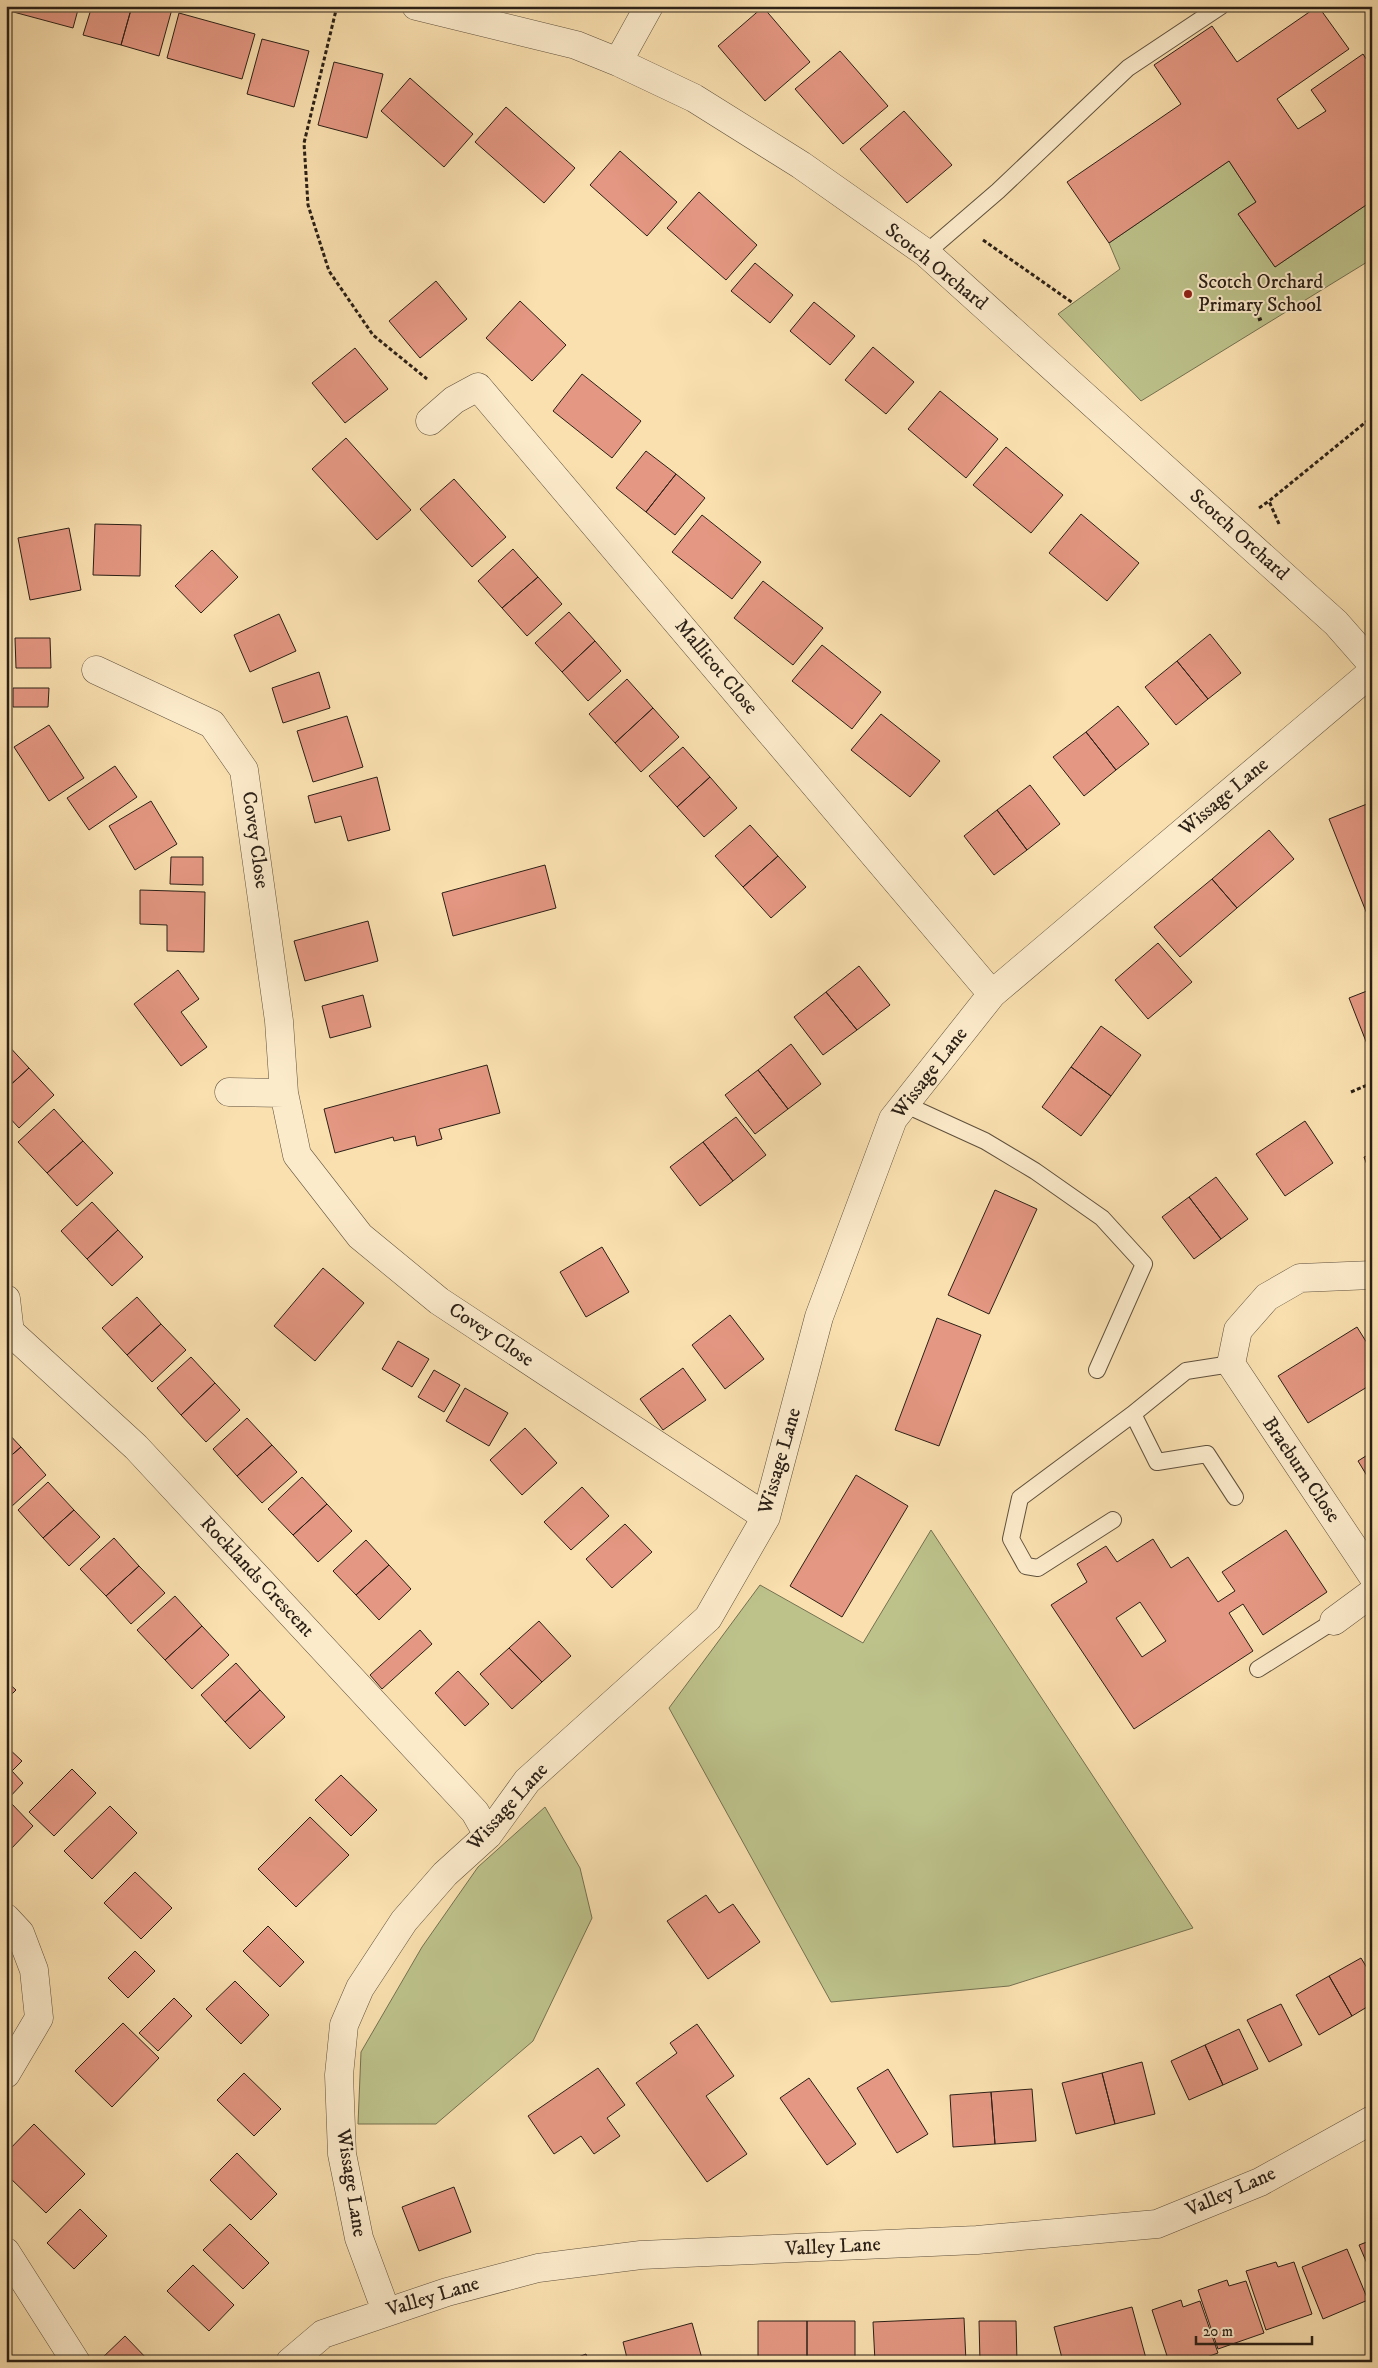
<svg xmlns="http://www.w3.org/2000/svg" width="1378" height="2368" font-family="'IM FELL DW Pica',serif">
<rect width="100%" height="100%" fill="#fae0af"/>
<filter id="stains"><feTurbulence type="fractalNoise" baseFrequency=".004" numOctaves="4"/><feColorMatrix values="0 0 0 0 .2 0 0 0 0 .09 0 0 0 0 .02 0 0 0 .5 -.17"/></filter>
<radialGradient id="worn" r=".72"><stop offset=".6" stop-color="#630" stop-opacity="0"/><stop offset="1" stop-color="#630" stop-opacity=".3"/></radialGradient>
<path fill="#bdc28b" stroke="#747151" d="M1229,161L1256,202L1238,214L1275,267L1372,201V259L1141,401L1058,314L1120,269L1109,243Z
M931,1530L1193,1928L1009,1986L831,2002L669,1708L760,1585L863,1643Z
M545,1807L580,1868L592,1918L533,2041L436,2124H358L361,2052L422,1947L478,1867Z"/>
<path fill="#e49782" stroke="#2b2017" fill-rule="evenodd" d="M6,6H79L73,28L6,10Z
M92,6H132L121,45L83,35Z
M132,6H162L172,9L159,56L121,45Z
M1318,6L1349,49L1277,99L1298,129L1326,111L1311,90L1363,54L1372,68V201L1275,267L1238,214L1256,202L1229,161L1109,243L1067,182L1181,104L1154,65L1212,26L1237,62Z
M763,7L810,62L765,101L718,46Z
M179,13L255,34L242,79L167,58Z
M262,39L309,51L294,107L247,94Z
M840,51L888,106L843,144L795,89Z
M334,62L383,74L367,138L318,125Z
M410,78L473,134L444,167L381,111Z
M506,107L575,168L544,203L475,142Z
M904,111L952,165L907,203L860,149Z
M620,151L677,202L647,236L590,185Z
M699,192L757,245L726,280L667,228Z
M755,263L793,295L770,323L731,291Z
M436,281L467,319L420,358L389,321Z
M520,301L566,345L532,381L486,338Z
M814,302L855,336L830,365L790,331Z
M873,347L914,382L886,414L845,380Z
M355,348L388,389L345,423L312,383Z
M582,374L641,421L612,458L553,411Z
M940,391L998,439L966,478L908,429Z
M346,438L411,510L377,540L312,469Z
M1006,447L1063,495L1031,533L973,485Z
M646,451L676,474L646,512L616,488Z
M676,474L705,498L675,535L646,512Z
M454,479L506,537L472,567L420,509Z
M1081,514L1139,563L1107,601L1049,553Z
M702,515L761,562L732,599L672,552Z
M95,524L141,525L140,576L93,575Z
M69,528L81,590L30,600L18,538Z
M513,549L538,577L502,608L478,581Z
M212,550L238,577L201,613L175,586Z
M538,577L562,604L527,636L502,608Z
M763,581L823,628L793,665L734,618Z
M569,612L595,641L562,672L535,643Z
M279,614L296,651L250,672L234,635Z
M1210,634L1241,673L1208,699L1177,661Z
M15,638H50L51,668H16Z
M595,641L621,671L588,701L562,672Z
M822,645L881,692L852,729L792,681Z
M1177,661L1208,699L1176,725L1145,687Z
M319,672L330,708L283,723L272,688Z
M627,679L653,708L615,743L589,714Z
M13,688H49L48,707H13Z
M1118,706L1149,744L1116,770L1086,732Z
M653,708L679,737L641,772L615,743Z
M881,714L940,761L910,797L851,750Z
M347,716L363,767L313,782L297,731Z
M49,725L84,778L49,801L14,747Z
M1086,732L1116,770L1084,796L1053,757Z
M683,747L710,777L677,807L649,776Z
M115,766L137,797L89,830L67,798Z
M377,777L390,830L348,841L341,816L315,823L308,796Z
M710,777L737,808L704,837L677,807Z
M1030,785L1060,824L1027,850L997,810Z
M151,801L177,844L135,870L109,826Z
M1372,802V918L1369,919L1329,819Z
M997,810L1027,850L994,875L964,836Z
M750,825L778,856L743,887L715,856Z
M1269,830L1294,859L1237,908L1212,879Z
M778,856L806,887L771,918L743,887Z
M171,857H203V885L170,884Z
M545,865L556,908L453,936L442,893Z
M1212,879L1237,908L1180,957L1154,927Z
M140,890L205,892L204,952L167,951V925L140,924Z
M368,921L378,961L305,981L294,941Z
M1158,943L1192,982L1148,1019L1115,980Z
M859,966L890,1005L857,1030L826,992Z
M178,970L199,999L181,1012L207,1047L181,1066L134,1004Z
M1372,989V1042L1367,1044L1349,998Z
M826,992L857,1030L823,1055L794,1017Z
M363,995L371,1027L330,1038L322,1006Z
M1101,1026L1141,1055L1111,1096L1071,1067Z
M6,1043L29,1068L6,1089Z
M791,1044L821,1084L788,1109L758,1070Z
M487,1065L500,1113L439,1129L442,1139L417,1146L415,1136L394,1141L393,1137L335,1153L324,1109Z
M1071,1067L1111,1096L1081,1136L1042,1107Z
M29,1068L54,1095L19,1128L6,1114V1089Z
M758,1070L788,1109L755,1134L725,1095Z
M54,1109L83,1141L47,1173L18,1142Z
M736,1117L766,1155L733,1181L703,1142Z
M1305,1121L1333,1163L1285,1196L1256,1154Z
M83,1141L113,1173L77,1206L47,1173Z
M703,1142L733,1181L700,1206L670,1167Z
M1372,1154V1178L1364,1157Z
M1216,1177L1248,1219L1221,1239L1189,1197Z
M995,1190L1037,1209L989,1314L948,1295Z
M1189,1197L1221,1239L1194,1259L1162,1217Z
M92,1202L118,1230L87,1259L61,1231Z
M118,1230L143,1257L112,1286L87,1259Z
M602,1247L629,1292L586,1317L560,1272Z
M323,1268L364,1303L315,1361L274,1326Z
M137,1297L161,1324L127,1355L102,1328Z
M730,1315L764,1359L725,1389L692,1345Z
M937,1318L981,1335L939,1446L895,1430Z
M161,1324L186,1350L152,1382L127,1355Z
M1357,1327L1372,1351V1384L1308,1423L1278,1376Z
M398,1341L429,1359L412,1387L382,1369Z
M191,1357L215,1383L181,1415L157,1388Z
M683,1368L706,1400L663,1430L640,1399Z
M434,1370L460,1385L444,1412L418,1397Z
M215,1383L240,1410L206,1442L181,1415Z
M465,1388L508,1413L489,1446L446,1421Z
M247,1418L272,1445L237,1476L213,1449Z
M525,1428L557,1463L522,1495L490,1460Z
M6,1431L21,1447L6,1460Z
M272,1445L297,1472L262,1503L237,1476Z
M21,1447L46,1475L11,1507L6,1502V1460Z
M1372,1452V1484L1358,1461Z
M856,1475L908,1506L842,1617L790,1586Z
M302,1477L327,1504L293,1535L268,1509Z
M48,1482L74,1510L43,1538L18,1510Z
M582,1487L609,1516L571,1550L544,1522Z
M327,1504L352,1531L318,1562L293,1535Z
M74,1510L100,1537L69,1566L43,1538Z
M625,1524L652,1552L612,1588L586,1559Z
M1286,1530L1327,1592L1263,1635L1243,1604L1229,1613L1253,1651L1134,1729L1051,1605L1087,1582L1077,1564L1106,1546L1117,1562L1153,1539L1171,1568L1188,1557L1218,1602L1235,1591L1222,1572ZM1140,1602L1166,1641L1142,1657L1116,1618Z
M114,1538L139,1566L106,1596L80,1569Z
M366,1540L389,1565L356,1595L333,1571Z
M389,1565L411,1589L379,1620L356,1595Z
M139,1566L165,1593L131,1624L106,1596Z
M175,1596L202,1626L165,1660L137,1630Z
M539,1621L571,1656L542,1682L509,1648Z
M202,1626L229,1655L192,1689L165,1660Z
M420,1630L432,1644L382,1689L370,1675Z
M509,1648L542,1682L512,1709L480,1674Z
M236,1663L260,1690L225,1722L201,1695Z
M458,1671L489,1704L465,1726L435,1693Z
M6,1681L16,1690L6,1700Z
M260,1690L285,1717L250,1749L225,1722Z
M6,1746L22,1761L12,1771L23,1783L6,1801Z
M72,1769L96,1793L54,1836L29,1812Z
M341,1775L377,1810L351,1836L315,1800Z
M10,1802L33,1826L9,1851L6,1849V1806Z
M110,1806L137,1833L92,1879L64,1851Z
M310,1817L349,1855L296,1907L258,1869Z
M135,1872L172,1908L141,1939L104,1903Z
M706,1895L719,1913L733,1904L760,1942L708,1979L667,1921Z
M268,1926L304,1962L280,1987L243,1951Z
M135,1951L155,1971L128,1998L108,1978Z
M1361,1958L1372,1976V2004L1352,2016L1329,1976Z
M1329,1976L1352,2016L1319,2035L1296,1995Z
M235,1981L269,2015L241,2044L206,2009Z
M174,1998L192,2016L158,2051L139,2033Z
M1281,2004L1302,2045L1269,2062L1247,2020Z
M123,2023L159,2058L112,2107L75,2071Z
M697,2024L734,2076L706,2096L747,2154L707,2182L636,2083L677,2053L670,2043Z
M1239,2029L1258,2069L1223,2085L1205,2045Z
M1205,2045L1223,2085L1189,2100L1171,2061Z
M1142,2062L1155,2114L1115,2124L1102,2073Z
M598,2068L625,2105L607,2118L620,2136L594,2154L581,2136L554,2154L528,2116Z
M888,2069L928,2134L897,2153L857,2088Z
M244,2073L281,2109L254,2136L217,2100Z
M1102,2073L1115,2124L1076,2134L1062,2083Z
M809,2078L856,2144L827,2165L780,2098Z
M1032,2089L1036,2141L995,2144L991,2092Z
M991,2092L995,2144L953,2147L950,2095Z
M34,2124L85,2174L46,2213L6,2174V2153Z
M237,2153L277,2194L251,2220L210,2180Z
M454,2187L471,2232L419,2251L402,2207Z
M80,2209L107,2236L74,2269L47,2243Z
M230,2224L269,2263L243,2289L203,2250Z
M1372,2240V2275L1359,2245Z
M1347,2249L1368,2300L1323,2319L1302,2267Z
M1276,2262L1278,2267L1294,2262L1312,2314L1266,2330L1246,2271Z
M193,2265L234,2305L209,2331L167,2291Z
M1227,2280L1229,2286L1246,2281L1264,2333L1218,2349L1198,2290Z
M1181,2300L1183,2307L1200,2301L1218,2353L1193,2362H1169L1152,2310Z
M1132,2307L1147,2362H1063L1054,2327Z
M964,2318L966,2362H875L873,2322Z
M758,2321H807V2362H758Z
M807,2321H855V2362H807Z
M979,2321H1016L1017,2362H980Z
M692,2323L703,2362H628L623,2342Z
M125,2336L150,2362H102L100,2360Z
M586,2354L589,2362H569L568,2361Z"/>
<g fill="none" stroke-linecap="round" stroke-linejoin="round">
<defs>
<path id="service" d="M926,253L998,191L1128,68L1221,6
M904,1104L985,1141L1035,1171L1102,1218L1144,1264L1097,1370
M1231,1364L1186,1371L1133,1414L1157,1462L1207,1454L1235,1497
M1113,1520L1038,1568L1026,1566L1011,1539L1020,1498L1133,1414
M1258,1669L1334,1621"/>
<path id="minor" d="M416,6L576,45L618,62L694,98L801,165L926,253L1316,605L1336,623L1372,664
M618,62L649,6
M430,421L454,400L478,387L992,994
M96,670L212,724L244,770L279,1021L284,1093L297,1155L360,1236L439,1301L766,1517
M229,1092L284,1093
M1372,1275L1300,1278L1267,1297L1238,1330L1231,1364L1372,1575
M6,1299L10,1333
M6,1328L136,1447L475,1812L488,1835
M1334,1621L1372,1593
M6,1918L20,1933L34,1970L39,2018L6,2074
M6,2252L76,2362
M386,2311L359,2238L342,2154L339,2075L344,2025L360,1988L404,1921L445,1874L488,1835L527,1781L708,1618L766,1517L819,1317L893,1119L992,994L1372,672
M290,2362L323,2334L447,2292L538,2268L641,2255L977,2240L1157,2224L1260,2182L1372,2120"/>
</defs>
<use href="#service" stroke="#5f503d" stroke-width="18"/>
<use href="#minor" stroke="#5f503d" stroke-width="29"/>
<path stroke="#2b2017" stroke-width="3" stroke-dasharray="4 2.5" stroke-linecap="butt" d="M337,6L304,143L308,205L329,271L373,335L427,379
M983,240L1073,303
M1258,320L1263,318
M1259,508L1269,501
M1279,524L1269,501L1372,417
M1351,1092L1372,1083"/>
<use href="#service" stroke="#fcebcb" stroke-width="16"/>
<use href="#minor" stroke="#fcebcb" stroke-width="28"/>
</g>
<circle fill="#8f2418" stroke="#fcebcb" stroke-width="2" cx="1188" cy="294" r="5"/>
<g text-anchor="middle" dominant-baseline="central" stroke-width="4" stroke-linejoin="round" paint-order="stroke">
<g font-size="20" fill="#2b2017" stroke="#fcebcb">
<text transform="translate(936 267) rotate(39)">Scotch Orchard</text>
<text transform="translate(1239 535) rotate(42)">Scotch Orchard</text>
<text transform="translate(716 667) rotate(50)">Mallicot Close</text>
<text transform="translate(1224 797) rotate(-40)">Wissage Lane</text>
<text transform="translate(255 840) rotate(82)">Covey Close</text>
<text transform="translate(930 1073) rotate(-52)">Wissage Lane</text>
<text transform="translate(491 1335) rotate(34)">Covey Close</text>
<text transform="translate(780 1461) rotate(-74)">Wissage Lane</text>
<text transform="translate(1301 1470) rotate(56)">Braeburn Close</text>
<text transform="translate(257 1577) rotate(47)">Rocklands Crescent</text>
<text transform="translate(508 1807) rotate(-48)">Wissage Lane</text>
<text transform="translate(351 2183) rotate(81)">Wissage Lane</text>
<text transform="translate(1231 2192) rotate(-24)">Valley Lane</text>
<text transform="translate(833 2247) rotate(-3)">Valley Lane</text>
<text transform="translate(433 2297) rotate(-17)">Valley Lane</text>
</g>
<g font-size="20" fill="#2b2017" stroke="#fcebcb" text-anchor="start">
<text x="1198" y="282">Scotch Orchard<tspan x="1198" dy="23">Primary School</tspan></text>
</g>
</g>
<rect width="1378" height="2368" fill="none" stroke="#fae0af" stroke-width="25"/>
<rect x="8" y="8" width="1363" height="2353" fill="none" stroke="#2b2017" stroke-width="2.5"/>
<rect x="12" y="12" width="1353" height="2343" fill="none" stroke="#2b2017"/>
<path d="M1196 2336v8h116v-8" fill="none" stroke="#2b2017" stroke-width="2.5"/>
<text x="1203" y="2336" font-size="15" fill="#2b2017" stroke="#fcebcb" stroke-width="4" paint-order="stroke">20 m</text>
<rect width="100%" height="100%" filter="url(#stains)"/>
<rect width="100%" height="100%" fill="url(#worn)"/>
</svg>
